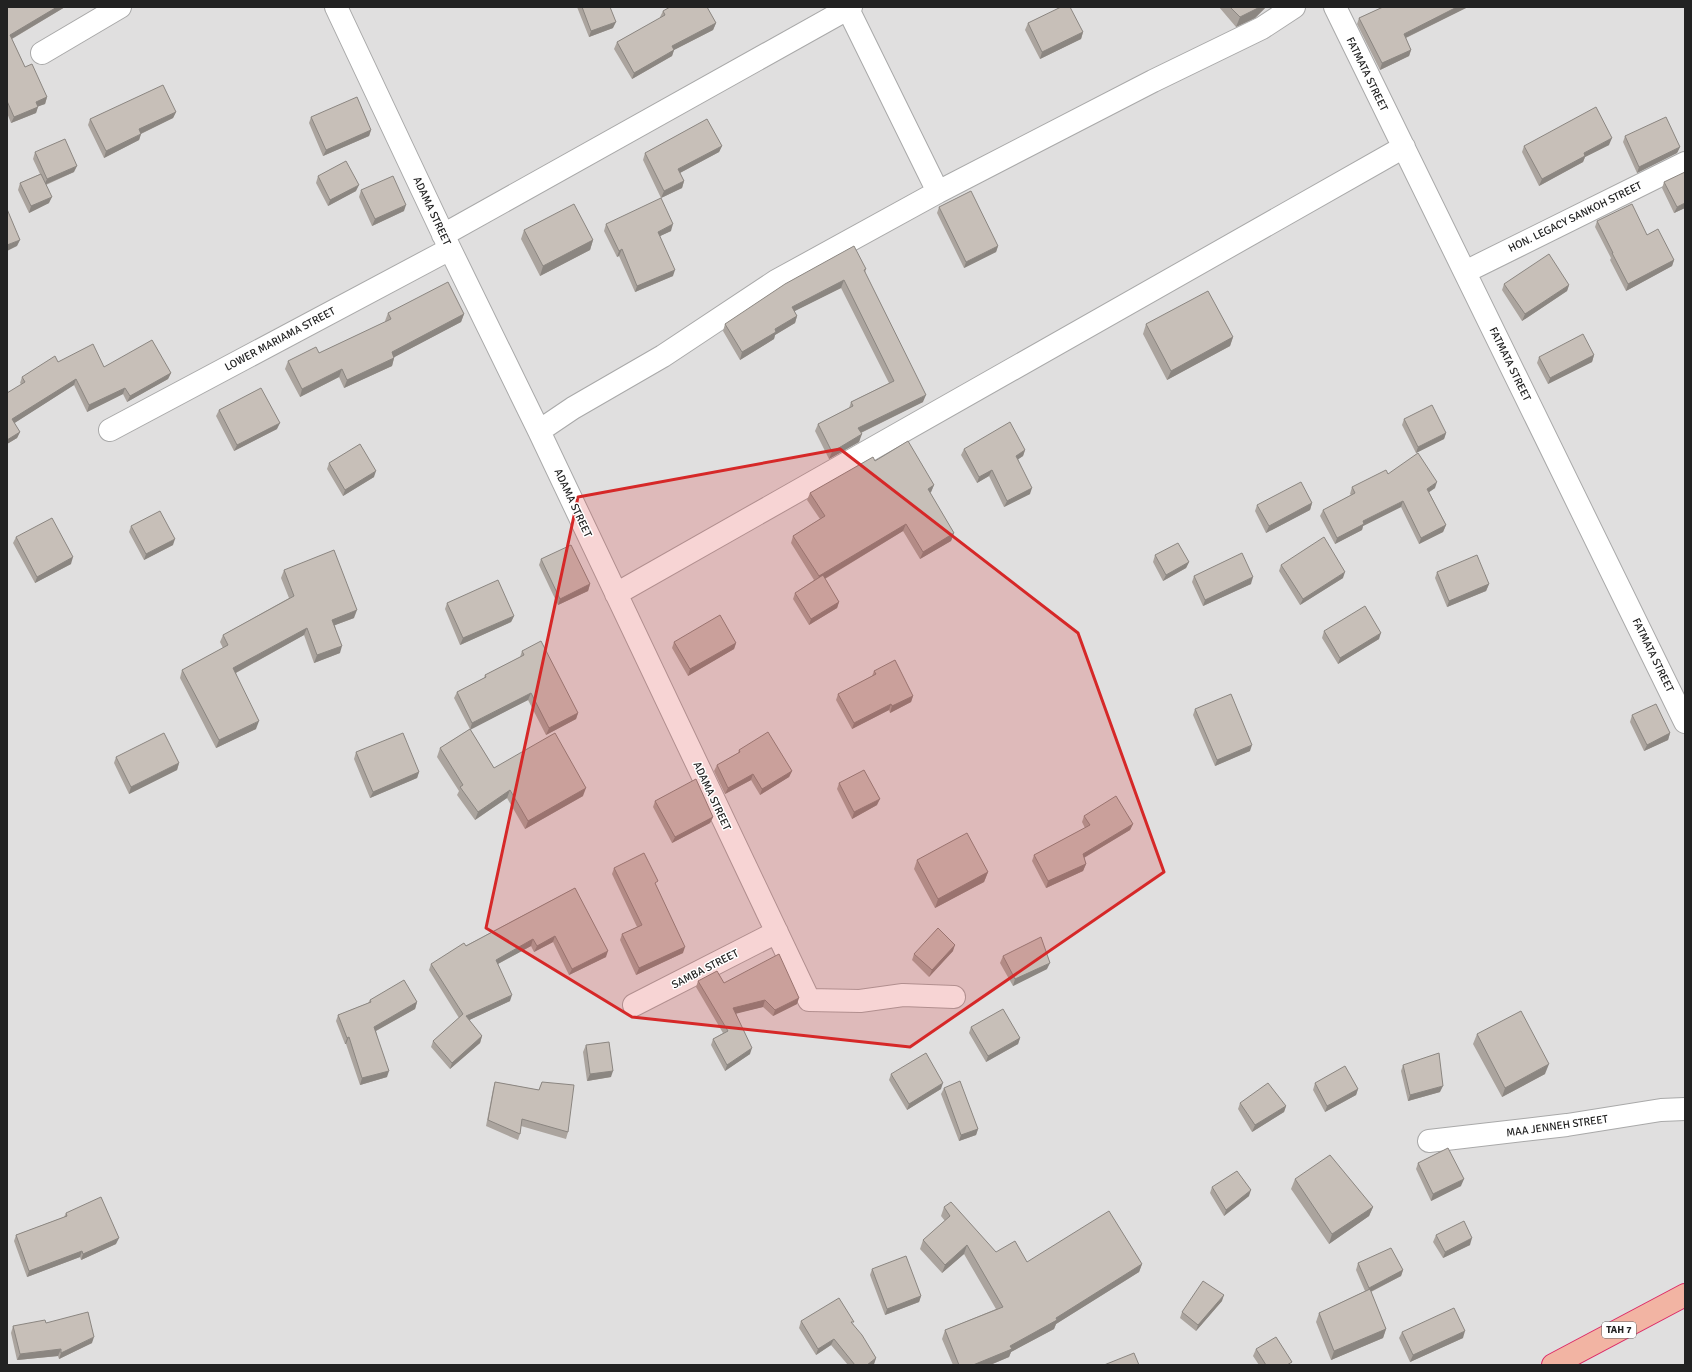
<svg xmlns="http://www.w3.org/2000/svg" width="1692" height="1372" font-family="Signika,sans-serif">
<rect width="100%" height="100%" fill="#f2efe9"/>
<path fill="#e0dfdf" d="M7,7H1685V1365H7Z"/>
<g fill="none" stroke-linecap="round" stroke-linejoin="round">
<defs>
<path id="minor" d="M336,7L450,249L539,431L809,1000L860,1001L903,995L954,997
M847,7L938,192
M1335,7L1685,722
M42,53L120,7
M443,235L851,7
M1465,272L1685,163
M110,430L450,249
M539,431L573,408L663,356L776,281L938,192L1153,81L1262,28L1294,7
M616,594L1404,147
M634,1005L777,932
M1429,1141L1567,1125L1661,1110L1685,1109"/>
<path id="trunk" d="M1553,1365L1685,1295"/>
</defs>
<use href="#minor" stroke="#a9a9a9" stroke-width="24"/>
<use href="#trunk" stroke="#dc2a67" stroke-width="24"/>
<use href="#minor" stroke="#fff" stroke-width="22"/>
<use href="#trunk" stroke="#f2b4a3" stroke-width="22"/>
</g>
<path fill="#aba49e" d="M7,7H65L12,39L25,67L47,97L45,104L38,106L36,113L11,123L7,113Z
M577,7H610L613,28L589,37Z
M1219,7H1266L1255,18L1236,27Z
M1383,7H1468L1406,38L1411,50L1409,56L1380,70L1357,24L1359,18Z
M663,11L716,23L713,30L674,50L672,56L632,79L614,49L617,42L661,18L660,17Z
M1028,23L1083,32L1081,39L1040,59L1025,30Z
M176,112L173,118L141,134L139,140L104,158L88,125L90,119Z
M311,117L371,130L369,136L323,156L309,123Z
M1625,136L1680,147L1677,153L1637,173L1623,142Z
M1609,145L1585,157L1583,162L1539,186L1522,152L1524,146Z
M722,146L719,152L680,173L684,181L682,188L661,198L643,160L645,153Z
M35,152L74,172L46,185L49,203L29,213L18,190L20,183L40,174L33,159Z
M318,176L356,191L328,206L316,183Z
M1664,182L1685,208L1674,213L1662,188Z
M361,190L404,211L372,226L359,197Z
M939,207L998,246L996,252L964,268L937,213Z
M1597,221L1647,235L1674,260L1672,266L1626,291L1610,260L1611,258L1595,227Z
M606,224L671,231L660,236L673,276L635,292L619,256L617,257L604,231Z
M524,230L593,240L590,250L540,276L521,239Z
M866,269L865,273L923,402L861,433L859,442L829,459L815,431L818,424L849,408L851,402L889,383L841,288L794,311L797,316L795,323L775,335L774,339L740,360L723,331L725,324Z
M1504,284L1569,285L1567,291L1522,321L1502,290Z
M388,313L464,314L461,322L394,357V358L392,366L344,388L339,377L300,397L285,369L288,361L319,353L386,322L385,321Z
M1146,324L1233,337L1230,346L1167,380L1143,334Z
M1594,355L1592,362L1548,384L1537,363L1539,357Z
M58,362L104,367L171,373L168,379L127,402L123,394L87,412L74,385L14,423L20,432L17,438L7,444L21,384L20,383L22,377Z
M219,410L277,429L234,451L216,416Z
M1404,419L1446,433L1444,439L1416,453L1402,425Z
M964,449L1025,450L1023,456L1018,459L1030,494L1004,507L989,476L977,483L961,455Z
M875,461L934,485L931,492L930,493L954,533L951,541L920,559L903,531L825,579L839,602L837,608L809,625L793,599L795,593L814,580L791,543L793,536L820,519L807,500L810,493Z
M329,463L374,477L343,496L327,469Z
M1388,474L1435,488L1429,492L1446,525L1443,532L1419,544L1401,507L1363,526L1362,530L1335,544L1320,516L1323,510L1351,495L1350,494L1352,487Z
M1312,503L1310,510L1266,533L1255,511L1257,505Z
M131,526L173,545L144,560L129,532Z
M16,537L71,564L35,583L13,543Z
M1155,555L1189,562L1186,568L1163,581L1153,562Z
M541,559L590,584L588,591L558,605L539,565Z
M1281,565L1343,578L1300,605L1279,571Z
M284,570L354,618L335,625L340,653L314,663L304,635L236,673L256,729L216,748L180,678L182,670L223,648L220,642L223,635L289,598L281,578Z
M1437,572L1489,584L1486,591L1447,607L1435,578Z
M1194,576L1251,584L1203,606L1192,582Z
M447,603L514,616L511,622L460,645L445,609Z
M1324,631L1379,639L1338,664L1322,638Z
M674,642L736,643L734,649L688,676L672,648Z
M522,651L578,713L576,719L546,735L528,700L470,729L494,768L583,796L525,829L507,798L475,820L457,795L459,791L437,757L440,748L470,729L454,698L457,692L484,678L485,675L520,657Z
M874,671L913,696L911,702L890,713L889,710L852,729L836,700L838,694L872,676Z
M1195,709L1250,751L1215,766L1193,715Z
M1632,715L1670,733L1668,740L1644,751L1630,722Z
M739,750L792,771L789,777L760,795L751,780L725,794L714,771L717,765L738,753Z
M356,752L419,772L417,778L370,798L354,759Z
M116,757L179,763L177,770L129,794L114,763Z
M839,783L877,805L852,819L837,789Z
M655,801L713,817L710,823L672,843L653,807Z
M1084,816L1133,824L1130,830L1084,858L1086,864L1083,871L1046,888L1032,861L1034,855L1085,828L1082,822Z
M917,860L988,872L984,882L935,908L914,869Z
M614,868L656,886L683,953L636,975L620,940L622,934L637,927L612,874Z
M575,888L606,957L569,975L553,942L534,952L531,946L498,964L510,1001L469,1020L482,1036L480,1043L450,1069L431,1047L433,1041L459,1018L429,970L431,964Z
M953,951L929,977L912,960L914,954Z
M1003,956L1047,969L1013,986L1000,963Z
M698,981L797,1004L773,1016L763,1007L736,1013L750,1054L725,1071L711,1045L713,1039L723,1033L696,987Z
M370,1000L417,1002L415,1009L376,1031L387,1077L360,1085L346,1044H345L336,1021L338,1015L368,1003Z
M971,1027L1020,1038L1018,1044L986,1062L969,1033Z
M1477,1034L1545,1074L1502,1097L1473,1044Z
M586,1045L611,1077L587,1081L583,1052Z
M1403,1065L1440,1092L1408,1101L1401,1071Z
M891,1074L941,1089L907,1110L889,1080Z
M495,1082L539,1090L542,1082L568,1132L566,1139L521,1126L520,1134L518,1140L486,1126L493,1089Z
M1315,1083L1358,1089L1356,1095L1325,1112L1313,1090Z
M944,1088L978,1129L976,1135L959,1141L941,1094Z
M1240,1103L1286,1106L1284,1112L1252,1132L1238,1109Z
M1418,1163L1461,1186L1431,1201L1416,1169Z
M1295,1179L1373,1207L1369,1216L1329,1244L1291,1189Z
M1212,1187L1249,1196L1224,1216L1210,1193Z
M944,1207L996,1252L1027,1262L1142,1264L1139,1272L1056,1324L1054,1329L1011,1352L1009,1357L990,1365H953L942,1339L945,1330L996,1309L964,1254L942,1273L920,1249L923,1240L945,1221L941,1216Z
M66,1213L116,1244L81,1260L80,1257L27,1277L14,1241L16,1235L64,1217Z
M1436,1235L1470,1245L1443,1258L1433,1242Z
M1358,1263L1403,1270L1401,1276L1371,1292L1386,1329L1383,1338L1331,1360L1316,1322L1319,1313L1365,1291L1356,1270Z
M872,1269L921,1296L919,1302L885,1315L870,1275Z
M1222,1301L1196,1331L1180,1318L1182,1312Z
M801,1321L853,1324L876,1358L874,1364L872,1365H848L831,1345L816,1355L799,1328Z
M46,1323L92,1343L59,1359L58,1356L17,1360L11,1333L13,1326Z
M1402,1332L1463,1338L1410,1362L1399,1338Z
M1256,1349L1291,1365H1259L1253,1356Z"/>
<path fill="#8b8681" d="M57,7H65L8,41L10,35Z
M1260,7H1266L1255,18L1236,27L1240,17Z
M1457,7H1468L1401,40L1404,34Z
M616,22L613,28L589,37L591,31Z
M716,23L713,30L670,52L672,46Z
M1083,32L1081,39L1040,59L1042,52Z
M674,50L672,56L632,79L634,73Z
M1411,50L1409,56L1380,70L1382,63Z
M47,97L45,104L34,108L36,102Z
M38,107L36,113L11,123L14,117Z
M176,112L173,118L136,136L139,129Z
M371,130L369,136L323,156L326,150Z
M141,134L139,140L104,158L106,151Z
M1612,138L1609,145L1585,157L1583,162L1539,186L1542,179L1584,153Z
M722,146L719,152L676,175L678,169Z
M1680,147L1677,153L1637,173L1639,167Z
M77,166L74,172L44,185L47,179Z
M684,181L682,188L661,198L664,191Z
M359,185L356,191L328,206L330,200Z
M52,197L49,203L29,213L31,206Z
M1685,203V208L1674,213L1677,207Z
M406,205L404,211L372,226L375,219Z
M673,224L671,231L656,238L658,232Z
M20,240L17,246L7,251V245Z
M593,240L590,250L540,276L543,266Z
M998,246L996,252L964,268L966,262Z
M622,249L619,256L617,257L619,251Z
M1674,260L1672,266L1626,291L1628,284Z
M675,270L673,276L635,292L637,286Z
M844,280L841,288L789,314L792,307Z
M1569,285L1567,291L1522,321L1525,314Z
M464,314L461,322L389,360L392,352Z
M797,316L795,323L775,335L774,339L740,360L742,352L775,329Z
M1233,337L1230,346L1167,380L1171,371Z
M1594,355L1592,362L1548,384L1550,378Z
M394,358L392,366L344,388L347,380Z
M342,369L339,377L300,397L302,389Z
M171,373L168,379L127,402L130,396Z
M76,379L74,385L10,426L12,419Z
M125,388L123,394L87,412L89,405Z
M926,395L923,402L856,435L858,428Z
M280,423L277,429L234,451L237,445Z
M20,432L17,438L7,444V440Z
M1446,433L1444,439L1416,453L1418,447Z
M862,434L859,442L829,459L832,452Z
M1025,450L1023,456L1014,462L1016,456Z
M992,470L989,476L977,483L979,477Z
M376,471L374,477L343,496L345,490Z
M1437,482L1435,488L1425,495L1427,489Z
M934,485L931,492L925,496L928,489Z
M1032,488L1030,494L1004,507L1007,501Z
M1403,501L1401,507L1363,526L1362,530L1335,544L1337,538L1363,521Z
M1312,503L1310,510L1266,533L1269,526Z
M906,524L903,531L816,584L819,576Z
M1446,525L1443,532L1419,544L1421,538Z
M954,533L951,541L920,559L923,552Z
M175,539L173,545L144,560L146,554Z
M73,557L71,564L35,583L37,577Z
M1189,562L1186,568L1163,581L1166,575Z
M1345,572L1343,578L1300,605L1303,599Z
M1253,577L1251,584L1203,606L1205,600Z
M590,584L588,591L558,605L560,599Z
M1489,584L1486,591L1447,607L1449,601Z
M839,602L837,608L809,625L811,619Z
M357,610L354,618L330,627L332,620Z
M514,616L511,622L460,645L463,638Z
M307,628L304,635L230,676L233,668Z
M1381,633L1379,639L1338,664L1340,658Z
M736,643L734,649L688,676L690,669Z
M342,646L340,653L314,663L317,655Z
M531,693L528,700L470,730L472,723Z
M913,696L911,702L890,713L892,706Z
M891,704L889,710L852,729L854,723Z
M578,713L576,719L546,735L549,728Z
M259,721L256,729L216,748L219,740Z
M1670,733L1668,740L1644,751L1647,745Z
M1252,745L1250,751L1215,766L1217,760Z
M179,763L177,770L129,794L131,787Z
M792,771L789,777L760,795L762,789Z
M419,772L417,778L370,798L373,792Z
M753,774L751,780L725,794L728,788Z
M586,788L583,796L525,829L528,821Z
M510,790L507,798L475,820L478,812Z
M880,799L877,805L852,819L854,812Z
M713,817L710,823L672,843L675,837Z
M1133,824L1130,830L1080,860L1083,854Z
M1086,864L1083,871L1046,888L1048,881Z
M988,872L984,882L935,908L938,899Z
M555,936L553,942L534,952L537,946Z
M533,939L531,946L494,966L496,960Z
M955,945L953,951L929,977L932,970Z
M685,947L683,953L636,975L639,968Z
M608,951L606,957L569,975L572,969Z
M1050,963L1047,969L1013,986L1015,979Z
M512,995L510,1001L463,1023L466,1016Z
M799,998L797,1004L773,1016L775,1010Z
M765,1000L763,1007L731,1015L733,1008Z
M417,1002L415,1009L372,1033L374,1027Z
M482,1036L480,1043L450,1069L452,1063Z
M349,1037L346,1044H345L347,1038Z
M1020,1038L1018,1044L986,1062L988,1056Z
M752,1048L750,1054L725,1071L727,1065Z
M1549,1064L1545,1074L1502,1097L1505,1088Z
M389,1071L387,1077L360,1085L362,1078Z
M613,1071L611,1077L587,1081L590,1074Z
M943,1083L941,1089L907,1110L909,1104Z
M1443,1086L1440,1092L1408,1101L1410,1095Z
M1358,1089L1356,1095L1325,1112L1327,1106Z
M1286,1106L1284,1112L1252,1132L1255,1125Z
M978,1129L976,1135L959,1141L961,1135Z
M1464,1179L1461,1186L1431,1201L1433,1194Z
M1251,1190L1249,1196L1224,1216L1226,1210Z
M1373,1207L1369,1216L1329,1244L1332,1234Z
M119,1238L116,1244L81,1260L83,1254Z
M1472,1238L1470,1245L1443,1258L1445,1252Z
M967,1245L964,1254L942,1273L945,1265Z
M82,1251L80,1257L27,1277L29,1271Z
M1142,1264L1139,1272L1056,1324L1054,1329L1011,1352L1009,1357L990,1365H973L1010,1346Z
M1403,1270L1401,1276L1366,1294L1369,1288Z
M1224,1295L1222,1301L1196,1331L1198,1325Z
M921,1296L919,1302L885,1315L887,1309Z
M1386,1329L1383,1338L1331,1360L1334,1351Z
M1465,1331L1463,1338L1410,1362L1413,1355Z
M94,1337L92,1343L59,1359L61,1353Z
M834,1339L831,1345L816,1355L818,1349Z
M61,1349L58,1356L17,1360L20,1354Z
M876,1358L874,1364L872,1365H867Z"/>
<path fill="#c7bfb8" stroke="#8b8681" d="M9,7H57L10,35L25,67L32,64L47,97L36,102L38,107L14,117L7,101V8Z
M582,7H610L616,22L591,31Z
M670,7H707L716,23L672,46L674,50L634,73L617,42L665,15L663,11Z
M1061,7H1070L1083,32L1042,52L1028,23Z
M1230,7H1260L1240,17Z
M1383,7H1457L1404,34L1411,50L1382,63L1359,18Z
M163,85L176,112L139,129L141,134L106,151L90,119Z
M357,97L371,130L326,150L311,117Z
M1596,107L1612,138L1584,153L1585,156L1542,179L1524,146Z
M1666,117L1680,147L1639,167L1625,136Z
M707,119L722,146L678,169L684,181L664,191L645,153Z
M65,139L77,166L47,179L35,152Z
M346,161L359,185L330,200L318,176Z
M1685,172V203L1677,207L1664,182Z
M41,174L52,197L31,206L20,183Z
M393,176L406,205L375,219L361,190Z
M971,191L998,246L966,262L939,207Z
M661,198L673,224L658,232L675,270L637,286L622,249L619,251L606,224Z
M574,204L593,240L543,266L524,230Z
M1632,204L1647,235L1658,229L1674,260L1628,284L1612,253H1613L1597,221Z
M7,209L20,240L7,245Z
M854,246L866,269L864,270L926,395L858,428L862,434L832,452L818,424L853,406L851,402L894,381L844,280L792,307L797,316L775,329L776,332L742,352L725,324L785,284Z
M1549,254L1569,285L1525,314L1504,284Z
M448,282L464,314L392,352L394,358L347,380L342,369L302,389L288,361L316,347L319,353L391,319L388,313Z
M1208,291L1233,337L1171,371L1146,324Z
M1583,334L1594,355L1550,378L1539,357Z
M152,340L171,373L130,396L125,388L89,405L76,379L12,419L20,432L7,440V393L25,382L22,377L55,356L58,362L93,344L104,367Z
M261,388L280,423L237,445L219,410Z
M1432,405L1446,433L1418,447L1404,419Z
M1010,422L1025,450L1016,456L1032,488L1007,501L992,470L979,477L964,449Z
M908,441L934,485L928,489L954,533L923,552L906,524L819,576L793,536L825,516L810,493L873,457L875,461Z
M360,444L376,471L345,490L329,463Z
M1418,453L1437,482L1427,489L1446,525L1421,538L1403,501L1363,521L1364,524L1337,538L1323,510L1355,493L1352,487L1386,470L1388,474Z
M1301,482L1312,503L1269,526L1257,505Z
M160,511L175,539L146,554L131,526Z
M52,518L73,557L37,577L16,537Z
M1324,537L1345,572L1303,599L1281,565Z
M1178,543L1189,562L1166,575L1155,555Z
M571,545L590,584L560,599L541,559Z
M334,550L357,610L332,620L342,646L317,655L307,628L233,668L259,721L219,740L182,670L228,645L223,635L294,596L284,570Z
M1242,553L1253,577L1205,600L1194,576Z
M1477,555L1489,584L1449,601L1437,572Z
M823,575L839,602L811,619L795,593Z
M498,580L514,616L463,638L447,603Z
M1365,606L1381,633L1340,658L1324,631Z
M720,615L736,643L690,669L674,642Z
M541,641L578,713L549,728L531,693L472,723L457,692L486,677L485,675L524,655L522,651Z
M895,660L913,696L892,706L891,704L854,723L838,694L876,674L874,671Z
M1231,694L1252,745L1217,760L1195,709Z
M1656,704L1670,733L1647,745L1632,715Z
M470,729L494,768L555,733L586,788L528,821L510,790L478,812L460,787L463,785L440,748Z
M768,732L792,771L762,789L753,774L728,788L717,765L740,752L739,750Z
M164,733L179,763L131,787L116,757Z
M403,733L419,772L373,792L356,752Z
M864,770L880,799L854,812L839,783Z
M696,779L713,817L675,837L655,801Z
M1116,796L1133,824L1083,854L1086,864L1048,881L1034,855L1090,825L1084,816Z
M967,833L988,872L938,899L917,860Z
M644,853L658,881L655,883L685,947L639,968L622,934L642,925L614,868Z
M575,888L608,951L572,969L555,936L537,946L533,939L496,960L512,995L466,1016L482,1036L452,1063L433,1041L463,1014L431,964L464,943L466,946Z
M938,928L955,945L932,970L914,954Z
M1041,937L1050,963L1015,979L1003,956Z
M779,954L799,998L775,1010L765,1000L733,1008L752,1048L727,1065L713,1039L728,1031L698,981L717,971L724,983Z
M404,980L417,1002L374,1027L389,1071L362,1078L349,1037L347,1038L338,1015L371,1002L370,1000Z
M1003,1009L1020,1038L988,1056L971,1027Z
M1521,1011L1549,1064L1505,1088L1477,1034Z
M609,1042L613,1071L590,1074L586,1045Z
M926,1053L943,1083L909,1104L891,1074Z
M1439,1053L1443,1086L1410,1095L1403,1065Z
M1345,1066L1358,1089L1327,1106L1315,1083Z
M960,1081L978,1129L961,1135L944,1088Z
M495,1082L539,1090L542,1082L574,1085L568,1132L522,1119L520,1134L488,1120Z
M1268,1083L1286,1106L1255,1125L1240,1103Z
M1448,1148L1464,1179L1433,1194L1418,1163Z
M1330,1155L1373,1207L1332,1234L1295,1179Z
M1237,1171L1251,1190L1226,1210L1212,1187Z
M101,1197L119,1238L83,1254L82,1251L29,1271L16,1235L67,1216L66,1213Z
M951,1202L996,1252L1015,1241L1027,1262L1109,1211L1142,1264L1056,1318L1057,1320L1010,1346L1012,1349L973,1365H959L945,1330L1003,1307L967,1245L945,1265L923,1240L950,1216L944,1207Z
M1464,1221L1472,1238L1445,1252L1436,1235Z
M1391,1248L1403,1270L1369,1288L1358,1263Z
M906,1256L921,1296L887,1309L872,1269Z
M1203,1281L1224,1295L1198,1325L1182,1312Z
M1370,1289L1386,1329L1334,1351L1319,1313Z
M839,1298L854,1322H851L862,1335L876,1358L867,1365H855L834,1339L818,1349L801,1321Z
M1454,1308L1465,1331L1413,1355L1402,1332Z
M88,1312L94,1337L61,1353V1349L20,1354L13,1326L45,1320L46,1323Z
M1276,1337L1292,1362L1287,1365H1266L1256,1349Z
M1134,1353L1139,1365H1104Z"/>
<path fill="#d62828" fill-opacity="0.2" stroke="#d62828" stroke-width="3" stroke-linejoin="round" d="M840,449L1078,633L1164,872L910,1047L632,1017L486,928L578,497Z"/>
<g text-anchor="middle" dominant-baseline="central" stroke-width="3" stroke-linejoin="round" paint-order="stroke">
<rect fill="#fff" stroke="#646464" stroke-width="1" x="1602" y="1322" width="34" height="16" rx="3"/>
<g font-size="10" font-weight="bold" fill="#222">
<text x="1619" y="1330">TAH 7</text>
</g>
<g font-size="11" fill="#222" stroke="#fff">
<text transform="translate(1367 74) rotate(64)">FATMATA STREET</text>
<text transform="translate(432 211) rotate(65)">ADAMA STREET</text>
<text transform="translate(1575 217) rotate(-26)">HON. LEGACY SANKOH STREET</text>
<text transform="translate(280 339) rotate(-28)">LOWER MARIAMA STREET</text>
<text transform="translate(1510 364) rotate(64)">FATMATA STREET</text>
<text transform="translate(573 503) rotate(65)">ADAMA STREET</text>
<text transform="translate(1653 655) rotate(64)">FATMATA STREET</text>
<text transform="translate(712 796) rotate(65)">ADAMA STREET</text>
<text transform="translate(705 969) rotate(-27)">SAMBA STREET</text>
<text transform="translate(1557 1126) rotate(-8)">MAA JENNEH STREET</text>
</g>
</g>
<rect width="1692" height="1372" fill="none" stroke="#222222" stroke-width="16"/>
</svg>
